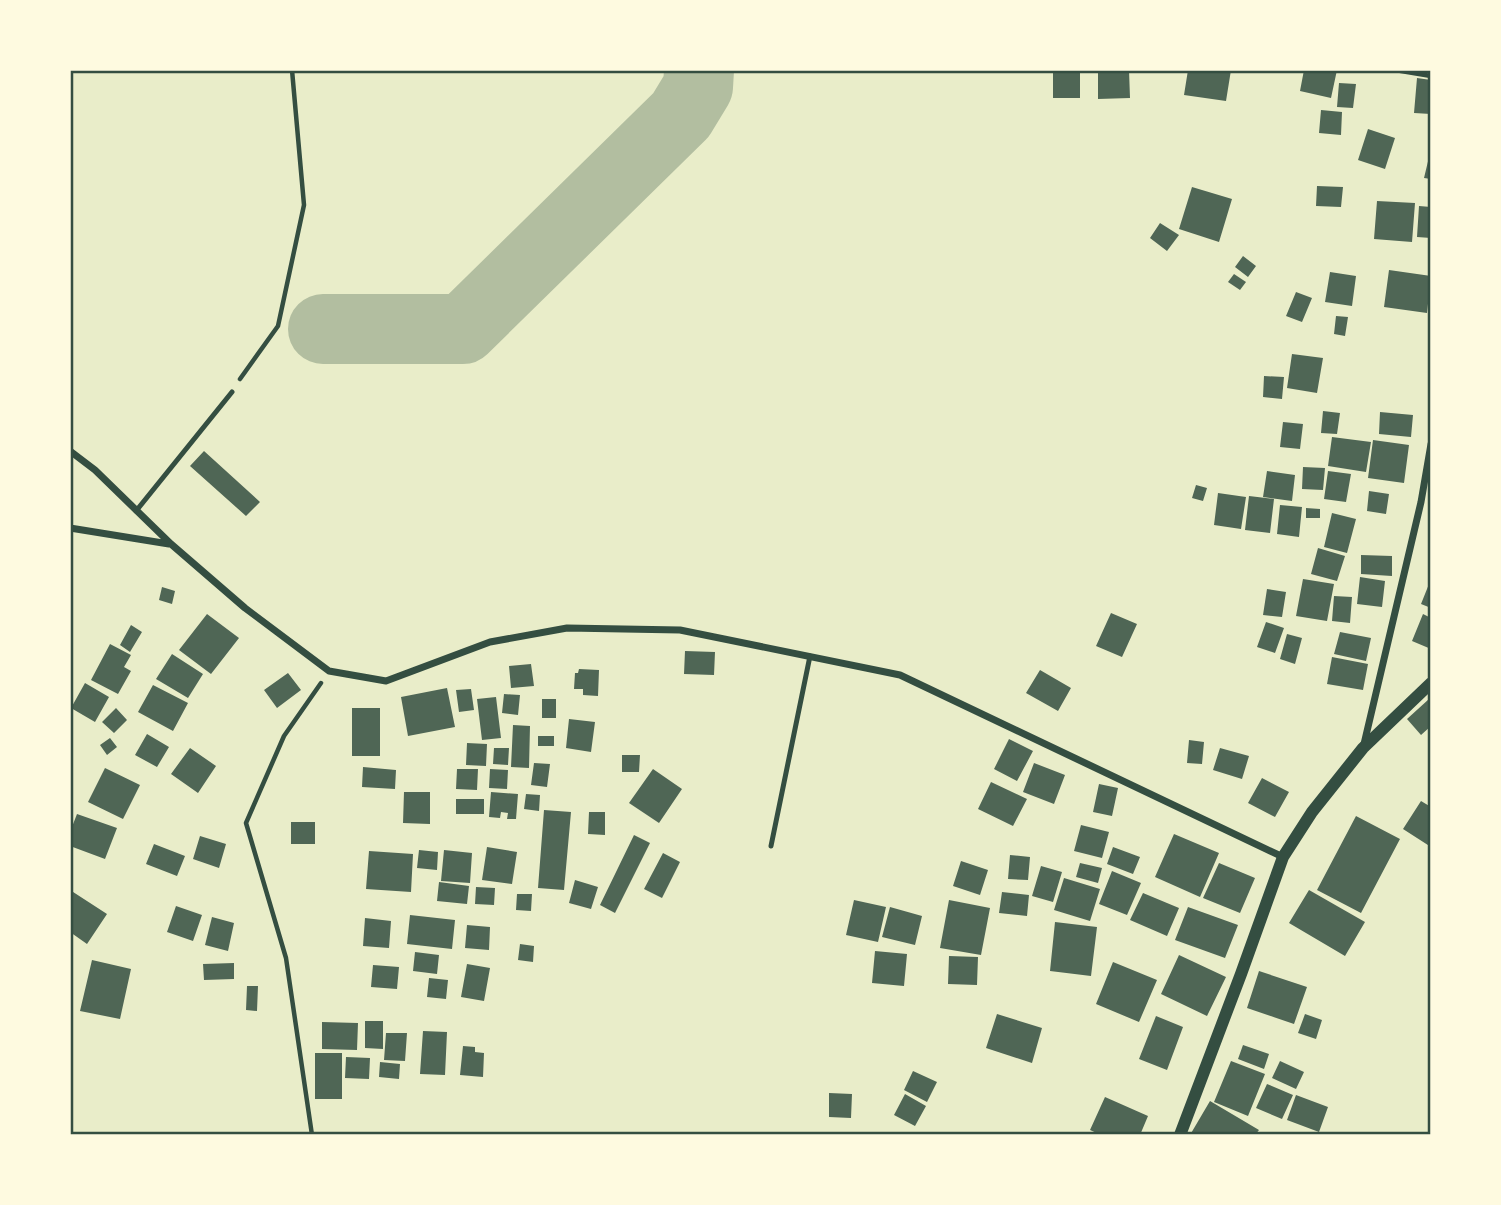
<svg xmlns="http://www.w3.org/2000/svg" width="1501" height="1205" font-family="'Titillium Web',sans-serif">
<rect width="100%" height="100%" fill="#e9edc9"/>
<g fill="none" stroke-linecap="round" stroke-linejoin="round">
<path stroke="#b2bea0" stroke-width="70" d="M323,329H463L681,115L698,87L699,70"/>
</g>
<path fill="#4f6655" d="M1053,70H1080V98H1053Z
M1098,70H1129L1130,98L1098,99Z
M1188,70H1231L1226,101L1184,95Z
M1304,70H1337L1331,98L1300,91Z
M1417,78L1431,80V114L1414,113Z
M1339,83L1356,84L1353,108L1337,107Z
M1321,110L1342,112L1341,135L1319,133Z
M1368,129L1395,138L1385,169L1358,160Z
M1430,153L1431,154V179L1424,178Z
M1317,186L1343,187L1341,207L1316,206Z
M1192,187L1232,199L1219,242L1179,229Z
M1377,201L1415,203L1412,242L1374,239Z
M1419,206L1431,207V238L1417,237Z
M1160,223L1179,235L1167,251L1150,238Z
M1243,256L1256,266L1248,277L1235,267Z
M1389,270L1431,276L1427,313L1384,307Z
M1330,272L1356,276L1352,306L1325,302Z
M1234,274L1246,282L1240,290L1228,282Z
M1296,292L1312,298L1302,322L1286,316Z
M1336,316L1348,317L1345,336L1334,334Z
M1292,354L1323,358L1317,393L1287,388Z
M1264,376L1284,377L1282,399L1263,397Z
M1323,411L1340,413L1337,434L1321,433Z
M1380,412L1413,415L1411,437L1379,434Z
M1283,422L1303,424L1300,449L1280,447Z
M1332,437L1371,442L1366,472L1328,466Z
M1373,440L1409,445L1404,483L1368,478Z
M204,451L260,502L246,516L190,466Z
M1303,467L1325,468L1323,490L1302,489Z
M1267,471L1295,475L1292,501L1263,497Z
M1328,471L1351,474L1346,502L1324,499Z
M1196,485L1207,488L1203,501L1192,498Z
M1369,491L1389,494L1386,514L1367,511Z
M1218,493L1246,497L1241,529L1214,525Z
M1249,496L1274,499L1270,533L1245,530Z
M1280,505L1302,507L1299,537L1277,534Z
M1306,508L1320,509V518H1306Z
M1332,513L1356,519L1347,553L1324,547Z
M1318,548L1345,556L1337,581L1311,574Z
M1361,555L1392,556V576L1361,574Z
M1360,577L1385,581L1382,607L1357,604Z
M1303,579L1334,584L1327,621L1296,616Z
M1431,579V608L1421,604Z
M162,587L175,591L172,604L159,600Z
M1267,589L1286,592L1282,617L1263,615Z
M1334,596L1352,597L1350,623L1332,621Z
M1111,613L1137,624L1122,657L1096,646Z
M207,614L239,638L211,674L179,650Z
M1423,614L1431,618V649L1412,641Z
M1266,622L1284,628L1275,653L1257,647Z
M131,625L142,632L130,652L120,645Z
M1340,632L1371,638L1366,661L1334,654Z
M1287,634L1302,638L1295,664L1280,659Z
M110,644L131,655L124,667L131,671L118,694L91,680Z
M685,651L715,652L714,675L684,674Z
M172,654L203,674L188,698L156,679Z
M1332,657L1368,664L1363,690L1327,684Z
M531,664L534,686L511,688L509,666Z
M579,669L599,670L598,696L583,695V689H574L575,673H578Z
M1040,670L1071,688L1058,711L1026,693Z
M288,673L301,690L277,708L264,690Z
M85,683L109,697L95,722L71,708Z
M153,685L188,703L173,731L138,712Z
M447,688L455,727L408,736L401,697Z
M471,689L474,710L459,712L456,690Z
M504,694L520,695L518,715L502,713Z
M496,697L501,738L482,740L477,699Z
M542,699H556V718H542Z
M1429,699L1431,726L1421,735L1407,719Z
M116,708L127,720L114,733L102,722Z
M352,708H380V756H352Z
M569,719L595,722L591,752L566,748Z
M513,725L530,726L529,768L511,767Z
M147,734L169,747L157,767L135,755Z
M538,736H554V746H538Z
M110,738L117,747L107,755L100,745Z
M1009,739L1033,751L1017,781L994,769Z
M1189,740L1204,742L1202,764L1187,763Z
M467,743L487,744L486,766L466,765Z
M190,748L216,766L198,793L171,774Z
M494,748H509L508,765L493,764Z
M1220,748L1249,756L1242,779L1213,770Z
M622,755H640L639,772H622Z
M534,763L550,764L547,787L531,785Z
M1034,763L1065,775L1054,804L1023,792Z
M363,767L396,770L395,789L362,787Z
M105,768L140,785L123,819L88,802Z
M457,769H478L477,790L456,789Z
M490,769L508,770L507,789L489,788Z
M653,769L682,789L659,823L629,803Z
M1262,778L1289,792L1275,817L1248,803Z
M991,782L1027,799L1013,826L978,809Z
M1099,784L1118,788L1112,816L1093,812Z
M404,792H430V824L403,823Z
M491,792L518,794L516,819H507L508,813L501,812L500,818L489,817Z
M526,794L540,795L539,811L524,809Z
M456,799H484V814H456Z
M1421,801L1431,807V847L1403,829Z
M544,810L571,812L564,890L538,888Z
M589,812H605V835L588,834Z
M77,814L117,828L105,859L70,846V832Z
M1356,816L1400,839L1361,913L1317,890Z
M291,822H315V844H291Z
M1081,825L1109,832L1102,858L1074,851Z
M1174,834L1219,853L1200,897L1155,877Z
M634,835L650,843L615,913L600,905Z
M200,836L226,844L219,868L193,859Z
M154,844L185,856L177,876L146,864Z
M487,847L517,852L512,884L482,880Z
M1113,847L1140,857L1133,874L1107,864Z
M419,850L438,852L437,870L417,868Z
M444,850L472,853L470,883L441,881Z
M369,851L413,854L411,892L366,889Z
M663,853L680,862L662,898L644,889Z
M1010,855L1030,857L1028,880L1008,879Z
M961,861L988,870L980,895L953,886Z
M1080,863L1102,868L1098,883L1076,877Z
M1219,863L1255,878L1240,913L1203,898Z
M1041,866L1062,872L1053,902L1032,896Z
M1112,871L1141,883L1127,915L1099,904Z
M1064,878L1100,889L1090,921L1054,910Z
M575,880L598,887L591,909L569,903Z
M439,882L469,886L467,904L437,901Z
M476,887L495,888L494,905L475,904Z
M70,890L107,914L87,944L70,932Z
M1309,890L1365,922L1345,956L1289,923Z
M1002,892L1029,895L1027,916L999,913Z
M1143,893L1179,908L1167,936L1130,920Z
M517,894H532L531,911L516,910Z
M854,900L886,907L878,942L846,935Z
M949,900L990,908L981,955L940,948Z
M176,906L202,915L193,941L167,932Z
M890,907L922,916L915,945L882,937Z
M1188,907L1238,925L1225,958L1175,940Z
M410,915L455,920L452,949L407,944Z
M212,917L234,923L228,951L205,945Z
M365,918L391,921L389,948L363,946Z
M1055,922L1097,927L1091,976L1050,971Z
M467,925L490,927L489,950L465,948Z
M520,944L534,946L533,962L518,960Z
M875,951L907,954L904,986L872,983Z
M415,952L439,955L437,974L413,971Z
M1179,955L1226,977L1207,1016L1161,994Z
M949,956L978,957L977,985L948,984Z
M92,960L131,969L120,1019L80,1011Z
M1113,962L1157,980L1139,1022L1096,1004Z
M234,963V979L204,980L203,964Z
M467,964L490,968L484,1001L461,997Z
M373,965L399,967L397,989L371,987Z
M1259,971L1307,987L1294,1024L1247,1008Z
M429,978L448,980L446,999L427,997Z
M247,986H258L257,1011L246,1010Z
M997,1014L1042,1028L1032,1063L986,1048Z
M1305,1014L1322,1020L1316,1039L1298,1033Z
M1156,1016L1183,1027L1167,1070L1139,1059Z
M365,1021H383V1049L365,1048Z
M322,1022L358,1023L357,1050L322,1049Z
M423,1031L447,1032L445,1075L420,1074Z
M386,1033H407L405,1061L384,1060Z
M1243,1045L1269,1054L1264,1069L1238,1059Z
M463,1046L475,1047V1052L484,1053L483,1077L460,1075Z
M315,1053H342V1099H315Z
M346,1057L370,1058L369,1079L345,1078Z
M1231,1061L1265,1074L1248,1116L1214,1102Z
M1280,1061L1304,1072L1296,1089L1272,1078Z
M380,1062L400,1064L399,1079L379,1077Z
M913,1071L937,1082L927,1102L904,1090Z
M1267,1084L1293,1095L1282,1119L1256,1108Z
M829,1093L852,1094L851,1118L829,1117Z
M905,1094L926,1106L915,1126L894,1115Z
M1296,1095L1328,1107L1319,1132L1287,1120Z
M1105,1097L1148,1116L1140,1135H1101L1090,1130Z
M1210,1101L1259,1130L1255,1135H1190Z"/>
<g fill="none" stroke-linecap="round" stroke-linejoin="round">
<path stroke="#344e41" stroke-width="4.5" d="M1395,70L1431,76
M240,379L278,326L304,205L292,70
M312,1135L286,958L246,823L284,736L321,683"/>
<path stroke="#344e41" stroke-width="5" d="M136,511L232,392
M771,846L810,656"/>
<path stroke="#344e41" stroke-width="7" d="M70,451L95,470L171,544L245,608L329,671L386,681L490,642L567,628L680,630L900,675L1283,857
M70,528L169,544
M1364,744L1421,502L1431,444"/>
<path stroke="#344e41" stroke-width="12" d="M1180,1135L1241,974L1283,857L1312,812L1363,748L1431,683"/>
</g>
<rect width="1501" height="1205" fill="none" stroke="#fefae0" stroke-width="144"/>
<rect x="72" y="72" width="1357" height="1061" fill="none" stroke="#344e41" stroke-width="2.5"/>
</svg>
